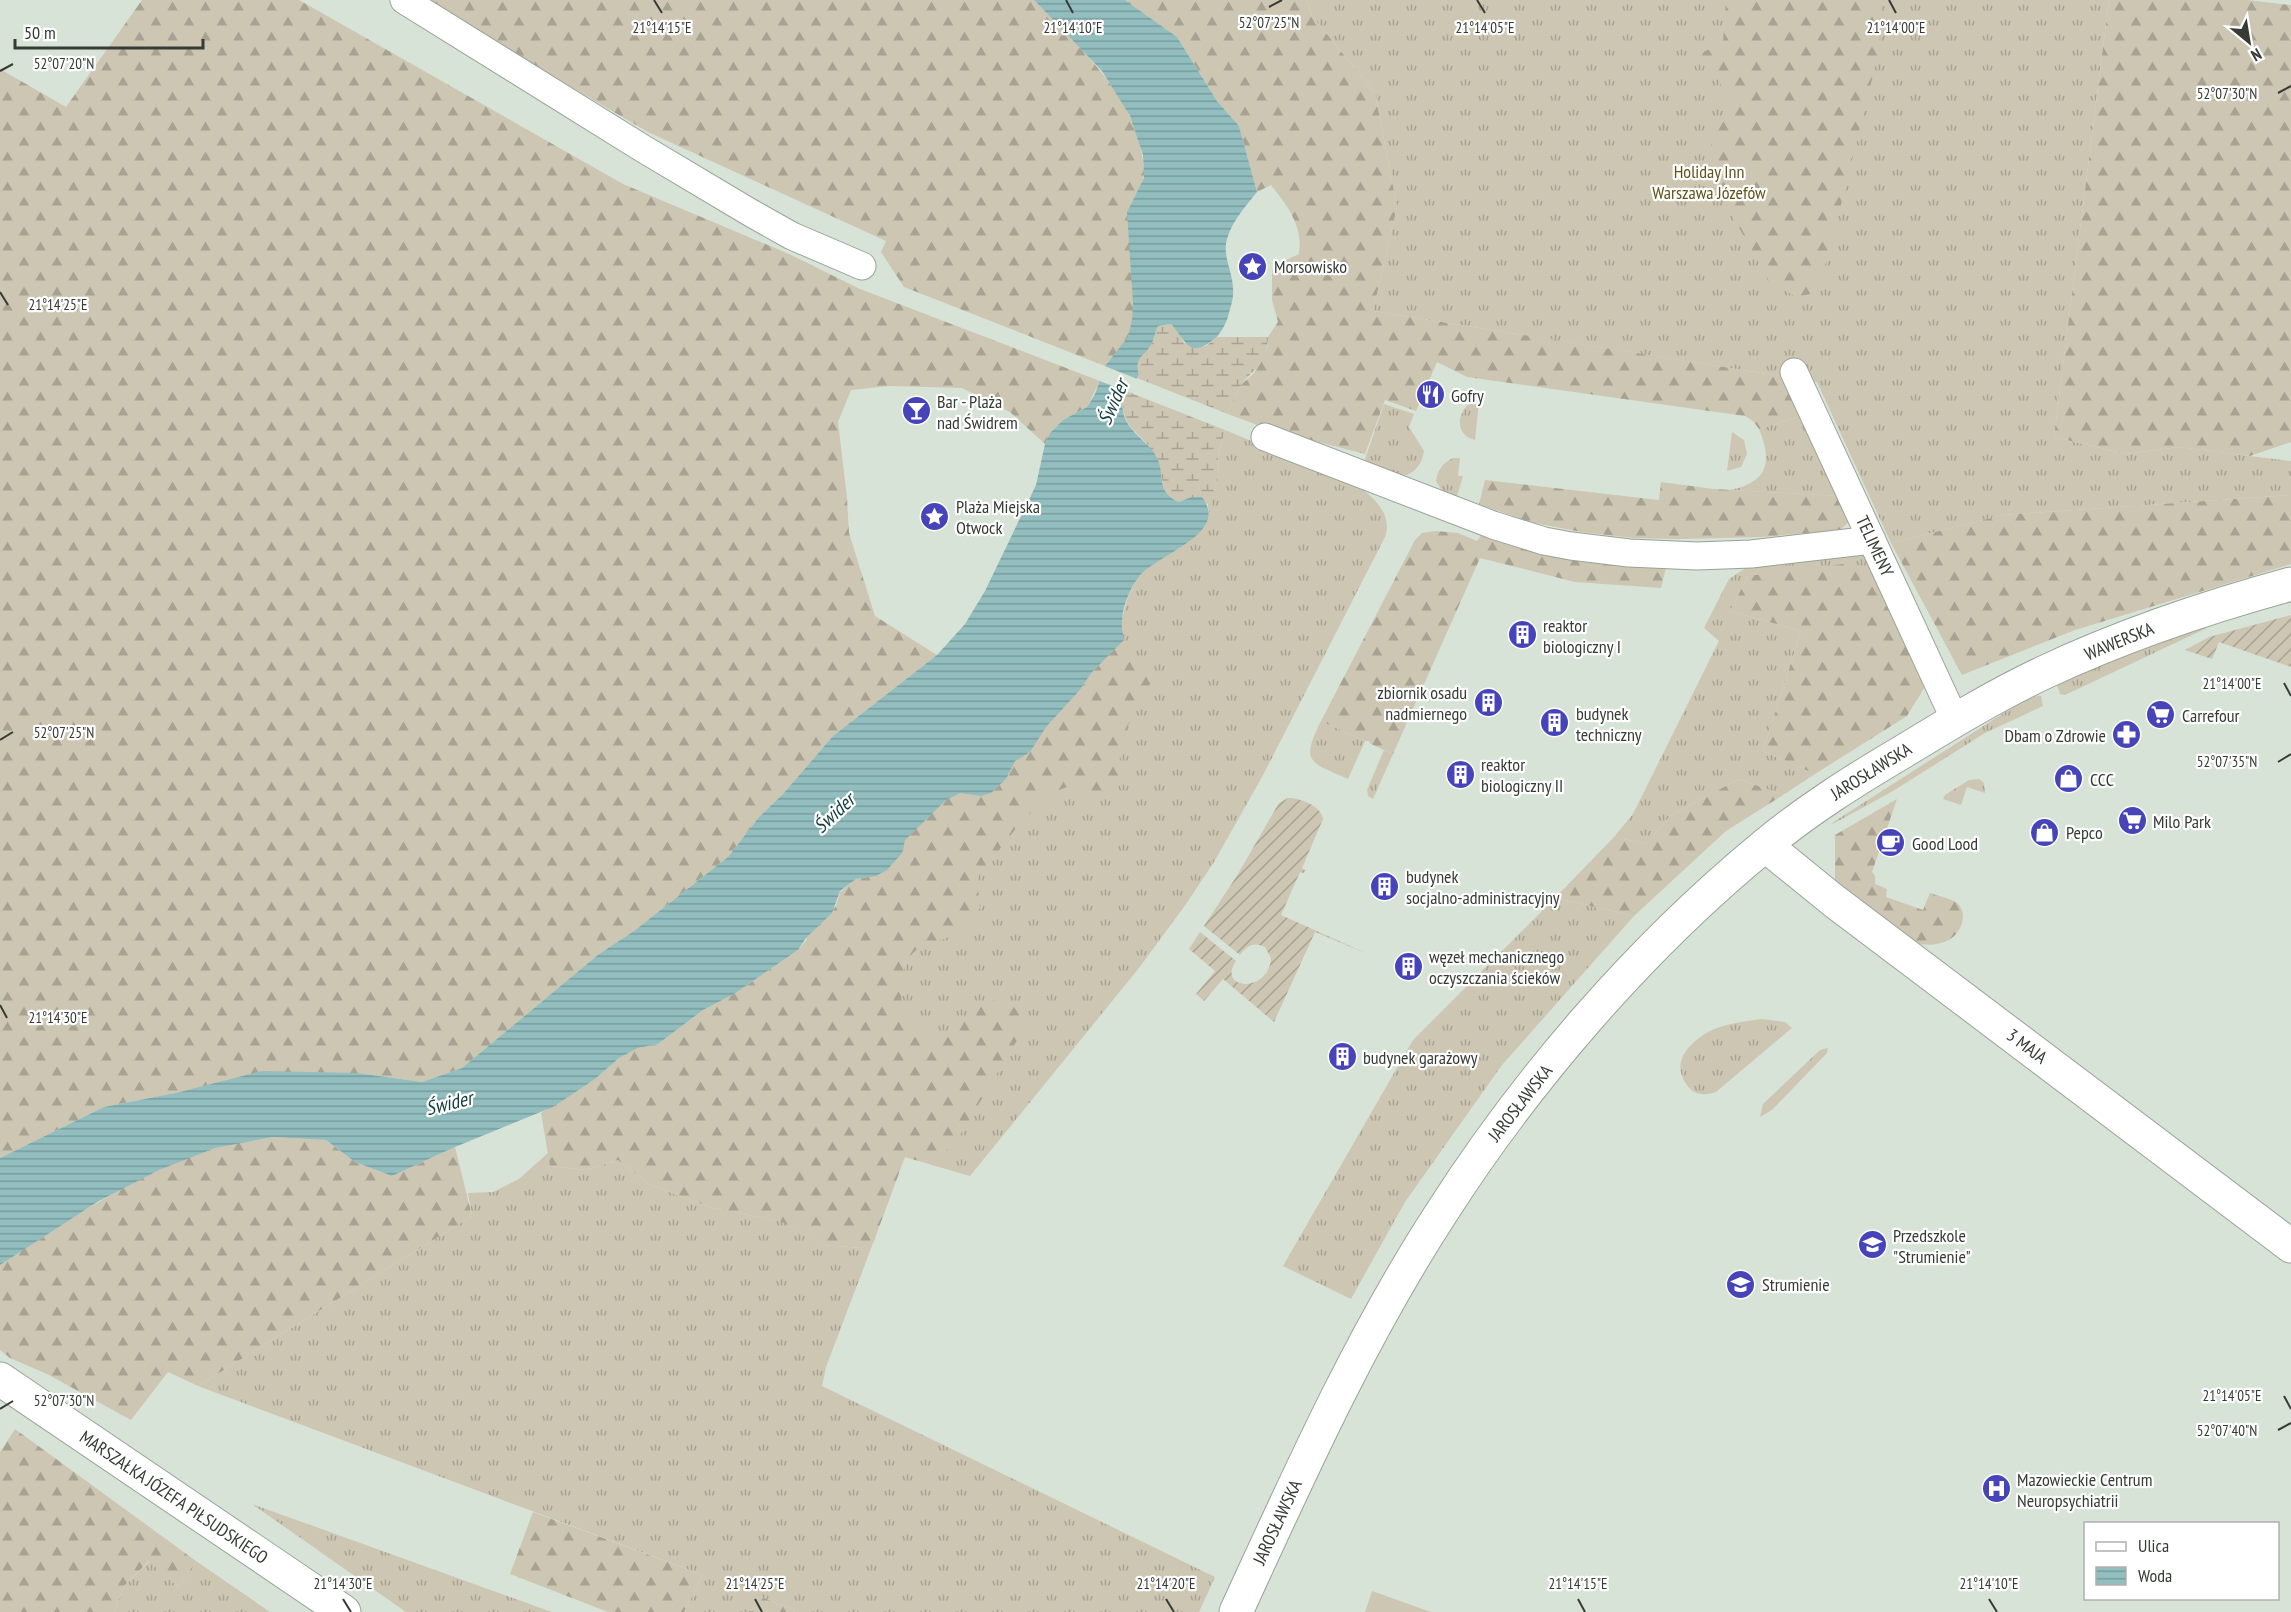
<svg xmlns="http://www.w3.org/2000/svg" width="2291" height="1612" font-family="'PT Sans Narrow',sans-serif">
<defs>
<pattern id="grass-tufts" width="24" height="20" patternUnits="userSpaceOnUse" patternTransform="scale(1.5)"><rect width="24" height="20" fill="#cdc6b2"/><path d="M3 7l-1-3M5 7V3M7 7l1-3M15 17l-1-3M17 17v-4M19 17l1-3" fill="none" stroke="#a7a292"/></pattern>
<pattern id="forest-firs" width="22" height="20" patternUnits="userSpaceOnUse" patternTransform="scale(1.5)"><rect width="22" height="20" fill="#cdc6b2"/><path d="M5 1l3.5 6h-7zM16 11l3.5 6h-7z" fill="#a7a292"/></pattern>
<pattern id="wetland-marsh" width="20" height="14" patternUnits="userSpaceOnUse" patternTransform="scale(1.5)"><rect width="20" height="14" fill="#cdc6b2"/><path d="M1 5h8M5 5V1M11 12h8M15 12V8" fill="none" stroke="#a7a292"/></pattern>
<pattern id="garden-furrows" width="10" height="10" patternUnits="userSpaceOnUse" patternTransform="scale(1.5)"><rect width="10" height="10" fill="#cdc6b2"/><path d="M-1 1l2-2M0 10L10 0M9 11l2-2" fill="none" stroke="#a7a292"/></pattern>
<pattern id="water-rules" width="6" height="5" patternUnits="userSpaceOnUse" patternTransform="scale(1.5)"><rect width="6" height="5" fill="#93bebf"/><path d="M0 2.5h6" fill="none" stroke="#799c9c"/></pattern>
</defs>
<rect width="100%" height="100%" fill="#d7e3d7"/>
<path fill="url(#grass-tufts)" d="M1307,0H2109L2054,437L2126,454L2179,447L2291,461V495L2003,515L1891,543L1817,382L1373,311L1397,207L1375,93L1312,16Z
M1479,402L1475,440C1456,436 1456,415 1469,404Z
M1384,404L1414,414L1409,427L1424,451C1422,462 1418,470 1407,475L1395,474L1364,462Z
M1804,415L1841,496L1731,490C1769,482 1772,461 1759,429Z
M1225,430L1357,485C1374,498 1393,514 1385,537L1262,777L1214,862L1186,904L1139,968L970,1176L932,1165L806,938L1121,621L1129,594L1138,577L1154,563L1183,546L1204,528L1219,474L1218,457Z
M1732,432L1744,440L1747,454L1741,467L1727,471Z
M1453,458H1460L1458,476H1463L1456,499L1441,489L1436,481C1438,469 1443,463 1453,458Z
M1864,554L1918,664L1748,576L1730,611L1801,631L1763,751L1815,774L1783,795L1739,779L1670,816L1647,844L1614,837L1633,814L1719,641L1704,628L1729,579L1747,567Z
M2197,626L2207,628L2065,695L2060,694L2056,682Z
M2032,695L2041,696L2043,706L1985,733L1893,791L1831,825L1835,821Z
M1321,721L1365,741L1348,779C1310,762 1300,763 1321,721Z
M1384,750L1393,754L1373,799L1368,796L1367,790Z
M1979,779L1984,783L1985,793L1967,787L1961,805L1943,799L1945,795L1969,780Z
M1555,898L1634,916L1502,1065L1405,1202L1351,1299L1283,1266L1413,1040Z
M1762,1019L1785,1022L1792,1028L1716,1092C1712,1093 1706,1095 1702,1094C1696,1094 1690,1090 1687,1085C1673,1067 1683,1050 1699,1038C1717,1024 1740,1022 1762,1019Z
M1828,1048L1827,1053L1772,1110L1760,1117L1763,1104L1820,1050Z
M548,1153L550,1166L586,1170L618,1160L650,1185L713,1208L783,1222L823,1245L862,1248L875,1238L826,1367L822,1386L1215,1577L1199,1612H799L759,1596L751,1612H684L703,1575L198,1386L472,1216L468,1193L493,1192L519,1179Z
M252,1504L552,1612H406Z
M150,1561L178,1587L196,1561L270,1612H114L125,1585Z"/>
<path fill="url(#forest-firs)" d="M142,0H299L623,184L789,254L860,289L1100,381L1087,407L1063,420L1050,433L1045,444L1010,412L962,388L889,386L851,390L838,422L847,498L849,533L875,616L937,655L833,736L783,794L759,817L728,857L634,931L599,954L462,1068L422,1082L357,1073L180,1092L104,1107L0,1158V69L66,107Z
M423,0H1034C1080,49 1142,100 1144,173C1144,190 1126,202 1128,219C1129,248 1140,313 1128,337C1122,348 1112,356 1105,366L904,287L881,252L886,241L648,132Z
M1125,0H1307L1312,16L1375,93L1397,207L1373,311L1787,377L1804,415L1759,429L1753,421L1745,416L1467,377L1437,362L1416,411L1385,400L1365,454L1268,429L1228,414L1233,398L1242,384L1254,373L1267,349L1268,337L1278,322L1272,300V270L1284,261L1299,254C1303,225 1288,207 1271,185L1257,192L1239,126L1217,101L1177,37Z
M1726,0H1882L1879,51L1827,261L1810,294L1796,297L1769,281L1705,167L1714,135L1734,105L1701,53L1723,43Z
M2109,0H2247L2291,5V442L2250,456L2179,447L2126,454L2054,437Z
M1485,480L1659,500L1661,482L1714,489L1841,496L1850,521L1840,530L1762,537L1680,539L1634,538L1581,532L1530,522L1479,504Z
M2291,495V564L2075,630L1962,675L1891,543L2003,515Z
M1436,531L1458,533L1477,541L1482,534L1666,568L1661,588L1575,582L1480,558L1393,754L1371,744L1369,741H1365L1321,721L1415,540L1422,533Z
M1851,563L1869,568L1925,686L1907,716L1815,774L1763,751L1801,631L1730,611L1748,576Z
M1124,640L1143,663L1151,682L1119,742L1121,781L1111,799L1090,798L1070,786L1048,794L1017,827L977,878L980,908L960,933L917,949L906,960L901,990L902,1017L922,1035L951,1033L989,1000L1010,1003L1023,1017L1022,1032L957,1140L932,1165L905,1157L875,1238L862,1248L823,1245L782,1222L713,1208L650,1185L618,1160L586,1170L550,1166L541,1113L595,1079L619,1058L638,1048L658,1044L703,1010L734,994L798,950L836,906L840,892L856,879L876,876L902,853L905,840L946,800L960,793L981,796L991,793L1006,779L1015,761L1030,752L1046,727L1079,691L1092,672Z
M1739,779L1783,795L1726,831L1634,916L1555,898L1614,837L1647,844L1670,816Z
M1897,799L1872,872L1875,876V884L1887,889L1886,897L1923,910L1930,893C1938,896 1950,898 1957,903C1969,914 1961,933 1949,940C1939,945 1926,946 1915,943L1835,884V835Z
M273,1137L326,1140L355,1162L392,1176L455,1147L472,1216L198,1386L168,1372L131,1420L47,1374L10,1358L0,1350V1265C68,1221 136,1173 214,1148C233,1143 254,1141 273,1137Z
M15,1429L196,1561L178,1587L149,1561L125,1585L114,1612H0V1452Z
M533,1512L703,1575L684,1612H608L510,1574Z
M759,1596L799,1612H751Z"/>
<path fill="url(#wetland-marsh)" d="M1171,324L1179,332L1184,343L1206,346L1217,337H1268C1266,369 1254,366 1240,387C1234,395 1231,404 1228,414L1137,378L1139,375C1134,357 1143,357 1151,345C1154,340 1155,332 1158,326Z
M1126,391L1225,430L1218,457L1219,474L1209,514L1208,504L1191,497L1179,502C1156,492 1167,483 1158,465C1154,458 1151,450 1147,444C1139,434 1128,428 1124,414C1122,407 1123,399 1126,391Z"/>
<path fill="url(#garden-furrows)" d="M2291,615V667L2219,642L2212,659L2185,650L2209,637Z
M1288,798C1301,798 1321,806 1323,819L1302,868L1305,870L1304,873L1300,872L1281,915L1368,954L1315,932L1274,1022L1223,979L1204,1001L1196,994L1215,971L1189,949L1200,932L1236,961C1216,990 1269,994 1271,958L1265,947C1254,941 1246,946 1240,955L1204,926L1238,874L1279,803Z"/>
<path fill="#cdc6b2" d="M1372,1591L1431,1612H1365Z"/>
<path fill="url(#water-rules)" d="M1034,0H1125L1177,37L1217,101L1239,126L1257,192C1246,206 1232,221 1227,239C1222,256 1233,272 1233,289C1234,299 1230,308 1228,317C1225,325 1220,335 1213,340C1188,359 1186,340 1171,324L1158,326C1155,332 1154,340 1151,345C1143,358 1134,357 1139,375C1131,388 1120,393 1123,411C1126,431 1147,440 1156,456C1167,476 1154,491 1179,502L1191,497H1202C1231,535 1155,554 1138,578C1130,588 1122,608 1122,621C1121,627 1123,634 1124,640L1092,672L1079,691L1046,727L1030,752L1015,761L1006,779L991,793L981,796L960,793L946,800L905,840L902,853L887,870L876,876L856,879L840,891L832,913L806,938L798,950L734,994L703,1010L658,1044L638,1048L619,1058L595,1079L553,1107L455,1147L392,1176L355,1162L326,1140L273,1137L215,1148L159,1170L99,1201L0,1265V1158L104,1107L180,1092L262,1071L357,1073L422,1082L462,1068L599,954L634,931L728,857L759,817L783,794L833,736L937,655L965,624L985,591L1036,485L1045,444L1050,433L1063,420L1087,407L1095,394L1105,366L1128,337L1132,320L1133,303L1127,212L1144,178L1143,155L1130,116L1102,71Z"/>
<path fill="#d7e3d7" d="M1102,365L1140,380L1128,392L1097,380Z"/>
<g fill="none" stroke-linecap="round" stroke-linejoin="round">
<defs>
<path id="street" d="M404,0L642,148L751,213L792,236L862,266
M1794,372L1955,720
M1265,437L1493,525L1544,541L1571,546L1629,553L1697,556L1751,554L1872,540"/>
<path id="secondary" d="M1765,845L1834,901L2291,1246
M0,1379L344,1612
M1236,1612C1298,1477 1359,1340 1440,1215C1526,1080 1640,948 1764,846C1807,810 1855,780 1904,751C1950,723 1996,695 2045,672C2124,635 2207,607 2291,584"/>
</defs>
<use href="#street" stroke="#98a398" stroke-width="29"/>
<use href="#secondary" stroke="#98a398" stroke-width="35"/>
<use href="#street" stroke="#fff" stroke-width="27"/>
<use href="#secondary" stroke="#fff" stroke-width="33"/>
</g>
<path fill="none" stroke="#363b36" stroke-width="2" d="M654,0L662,13M1066,0L1073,13M1477,0L1485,13M1889,0L1896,13M1269,7L1282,0M0,71L13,64M2278,93L2291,86M0,292L8,305M2284,683L2291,696M0,740L13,732M2278,762L2291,754M0,1005L7,1018M2284,1396L2291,1409M0,1409L13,1401M2278,1430L2291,1423M343,1599L351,1612M755,1599L762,1612M1166,1599L1174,1612M1578,1599L1585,1612M1989,1599L1997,1612"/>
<defs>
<symbol id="sight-disc" viewBox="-11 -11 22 22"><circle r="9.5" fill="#4744ba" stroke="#fff"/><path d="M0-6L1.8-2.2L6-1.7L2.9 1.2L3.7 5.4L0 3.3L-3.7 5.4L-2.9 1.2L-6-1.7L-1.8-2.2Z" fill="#fff"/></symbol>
<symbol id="restaurant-disc" viewBox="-11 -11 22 22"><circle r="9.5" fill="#4744ba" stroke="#fff"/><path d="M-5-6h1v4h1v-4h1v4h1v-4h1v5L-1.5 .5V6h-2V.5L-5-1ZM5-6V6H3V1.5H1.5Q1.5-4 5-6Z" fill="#fff"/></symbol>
<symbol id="bar-disc" viewBox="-11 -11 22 22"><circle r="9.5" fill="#4744ba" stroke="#fff"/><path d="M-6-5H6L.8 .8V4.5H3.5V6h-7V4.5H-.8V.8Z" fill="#fff"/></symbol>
<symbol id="building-disc" viewBox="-11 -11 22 22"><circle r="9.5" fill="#4744ba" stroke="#fff"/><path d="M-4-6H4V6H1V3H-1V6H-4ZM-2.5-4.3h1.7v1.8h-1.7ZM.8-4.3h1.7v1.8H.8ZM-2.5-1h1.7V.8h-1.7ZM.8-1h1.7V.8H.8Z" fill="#fff"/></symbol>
<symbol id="supermarket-disc" viewBox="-11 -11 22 22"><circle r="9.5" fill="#4744ba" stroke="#fff"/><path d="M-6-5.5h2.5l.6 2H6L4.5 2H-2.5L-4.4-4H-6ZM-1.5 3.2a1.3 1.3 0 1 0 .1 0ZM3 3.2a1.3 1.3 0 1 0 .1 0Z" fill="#fff"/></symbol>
<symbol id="pharmacy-disc" viewBox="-11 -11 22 22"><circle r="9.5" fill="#4744ba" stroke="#fff"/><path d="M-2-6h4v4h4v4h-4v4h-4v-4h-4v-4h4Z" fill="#fff"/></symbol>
<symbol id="shop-disc" viewBox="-11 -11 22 22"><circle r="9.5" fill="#4744ba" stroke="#fff"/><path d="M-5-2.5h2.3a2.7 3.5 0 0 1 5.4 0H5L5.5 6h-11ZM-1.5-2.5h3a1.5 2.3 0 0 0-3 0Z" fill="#fff"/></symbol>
<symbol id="cafe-disc" viewBox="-11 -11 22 22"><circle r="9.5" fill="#4744ba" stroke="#fff"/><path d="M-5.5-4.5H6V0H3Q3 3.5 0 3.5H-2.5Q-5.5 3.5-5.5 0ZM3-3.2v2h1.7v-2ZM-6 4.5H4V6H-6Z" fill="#fff"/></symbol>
<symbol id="school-disc" viewBox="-11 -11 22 22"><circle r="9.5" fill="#4744ba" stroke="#fff"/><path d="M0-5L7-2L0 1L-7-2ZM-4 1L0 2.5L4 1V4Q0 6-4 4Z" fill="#fff"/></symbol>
<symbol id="hospital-disc" viewBox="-11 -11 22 22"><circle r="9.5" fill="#4744ba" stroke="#fff"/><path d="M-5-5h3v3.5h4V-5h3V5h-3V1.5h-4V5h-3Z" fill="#fff"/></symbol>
</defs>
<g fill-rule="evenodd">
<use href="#sight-disc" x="1236" y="250" width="33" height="33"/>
<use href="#restaurant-disc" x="1414" y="378" width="33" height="33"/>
<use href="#bar-disc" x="900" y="394" width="33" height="33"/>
<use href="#sight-disc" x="918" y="500" width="33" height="33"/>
<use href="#building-disc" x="1506" y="618" width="33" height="33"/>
<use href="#building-disc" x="1472" y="686" width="33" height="33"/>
<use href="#supermarket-disc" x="2144" y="698" width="33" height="33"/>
<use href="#building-disc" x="1538" y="706" width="33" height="33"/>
<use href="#pharmacy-disc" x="2110" y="718" width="33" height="33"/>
<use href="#building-disc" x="1444" y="758" width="33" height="33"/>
<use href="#shop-disc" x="2052" y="762" width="33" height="33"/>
<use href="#supermarket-disc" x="2116" y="804" width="33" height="33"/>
<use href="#shop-disc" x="2028" y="816" width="33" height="33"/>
<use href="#cafe-disc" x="1874" y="826" width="33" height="33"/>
<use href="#building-disc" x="1368" y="870" width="33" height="33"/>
<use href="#building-disc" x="1392" y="950" width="33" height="33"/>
<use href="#building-disc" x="1326" y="1040" width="33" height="33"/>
<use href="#school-disc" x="1856" y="1228" width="33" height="33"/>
<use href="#school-disc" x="1724" y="1268" width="33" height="33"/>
<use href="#hospital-disc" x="1980" y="1472" width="33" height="33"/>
</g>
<g text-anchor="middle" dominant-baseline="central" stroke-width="4.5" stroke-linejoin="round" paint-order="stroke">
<g font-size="18" fill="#62521b" stroke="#fff">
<text x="1709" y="171">Holiday Inn<tspan x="1709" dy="21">Warszawa Józefów</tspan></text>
</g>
<g font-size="18" fill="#363b36" stroke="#fff" text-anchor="start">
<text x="1274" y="266">Morsowisko</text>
<text x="1451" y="395">Gofry</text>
<text x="937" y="401">Bar - Plaża<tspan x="937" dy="21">nad Świdrem</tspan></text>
<text x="956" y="506">Plaża Miejska<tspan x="956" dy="21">Otwock</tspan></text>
<text x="1543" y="625">reaktor<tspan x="1543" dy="21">biologiczny I</tspan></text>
<text x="1467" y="692" text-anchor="end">zbiornik osadu<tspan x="1467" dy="21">nadmiernego</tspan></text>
<text x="1576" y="713">budynek<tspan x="1576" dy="21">techniczny</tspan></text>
<text x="2182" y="715">Carrefour</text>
<text x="2106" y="735" text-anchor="end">Dbam o Zdrowie</text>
<text x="1481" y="764">reaktor<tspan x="1481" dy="21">biologiczny II</tspan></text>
<text x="2090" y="779">CCC</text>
<text x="2153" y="821">Milo Park</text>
<text x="2066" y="832">Pepco</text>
<text x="1912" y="843">Good Lood</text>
<text x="1406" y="876">budynek<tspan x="1406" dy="21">socjalno-administracyjny</tspan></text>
<text x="1429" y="956">węzeł mechanicznego<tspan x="1429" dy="21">oczyszczania ścieków</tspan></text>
<text x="1363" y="1057">budynek garażowy</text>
<text x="1893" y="1235">Przedszkole<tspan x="1893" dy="21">"Strumienie"</tspan></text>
<text x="1762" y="1284">Strumienie</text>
<text x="2017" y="1479">Mazowieckie Centrum<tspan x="2017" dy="21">Neuropsychiatrii</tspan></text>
</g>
<g font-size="18" fill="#363b36" stroke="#fff">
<text transform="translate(1875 546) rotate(65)">TELIMENY</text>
<text transform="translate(2119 641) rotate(-22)">WAWERSKA</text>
<text transform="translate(1871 771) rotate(-32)">JAROSŁAWSKA</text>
<text transform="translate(2027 1046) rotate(37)">3 MAJA</text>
<text transform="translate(1520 1103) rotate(-52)">JAROSŁAWSKA</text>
<text transform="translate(174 1497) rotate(34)">MARSZAŁKA JÓZEFA PIŁSUDSKIEGO</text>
<text transform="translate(1277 1522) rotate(-65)">JAROSŁAWSKA</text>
</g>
<g font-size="20" font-style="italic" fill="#143d3f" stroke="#fff">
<text transform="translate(1113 402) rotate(-66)">Świder</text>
<text transform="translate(834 813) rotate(-43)">Świder</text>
<text transform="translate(449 1103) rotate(-14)">Świder</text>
</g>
</g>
<g font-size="15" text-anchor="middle" fill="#363b36" stroke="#fff" stroke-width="4.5" stroke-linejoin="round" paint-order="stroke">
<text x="1269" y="28">52°07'25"N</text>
<text x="1896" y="33">21°14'00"E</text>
<text x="662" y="33">21°14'15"E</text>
<text x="1073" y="33">21°14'10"E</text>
<text x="1485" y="33">21°14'05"E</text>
<text x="64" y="69">52°07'20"N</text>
<text x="2227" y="99">52°07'30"N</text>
<text x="58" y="310">21°14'25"E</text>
<text x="2232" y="689">21°14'00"E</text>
<text x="64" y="738">52°07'25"N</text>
<text x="2227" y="767">52°07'35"N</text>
<text x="58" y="1023">21°14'30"E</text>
<text x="2232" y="1401">21°14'05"E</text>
<text x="64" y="1406">52°07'30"N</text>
<text x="2227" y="1436">52°07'40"N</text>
<text x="343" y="1589">21°14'30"E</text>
<text x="755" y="1589">21°14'25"E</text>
<text x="1166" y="1589">21°14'20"E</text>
<text x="1578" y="1589">21°14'15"E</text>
<text x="1989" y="1589">21°14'10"E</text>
</g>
<rect x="2084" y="1522" width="195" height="78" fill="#ffffff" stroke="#afb1af" stroke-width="1.5"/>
<rect x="2096" y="1542" width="30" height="9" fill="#ffffff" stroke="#afb1af" stroke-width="1.5"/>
<text x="2138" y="1552" font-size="18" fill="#363b36">Ulica</text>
<rect x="2096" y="1567" width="30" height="18" fill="url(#water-rules)" stroke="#afb1af" stroke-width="1.5"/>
<text x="2138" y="1582" font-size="18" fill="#363b36">Woda</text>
<g transform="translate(2249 42) rotate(150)" stroke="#ffffff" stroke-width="4.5" paint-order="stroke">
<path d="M0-4.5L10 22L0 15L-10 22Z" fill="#363b36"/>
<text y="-9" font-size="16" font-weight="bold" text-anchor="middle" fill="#363b36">N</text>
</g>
<path d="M15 39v9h188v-9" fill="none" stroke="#363b36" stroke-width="3"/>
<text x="24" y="39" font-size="18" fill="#363b36" stroke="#ffffff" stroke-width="4.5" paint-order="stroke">50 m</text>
</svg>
